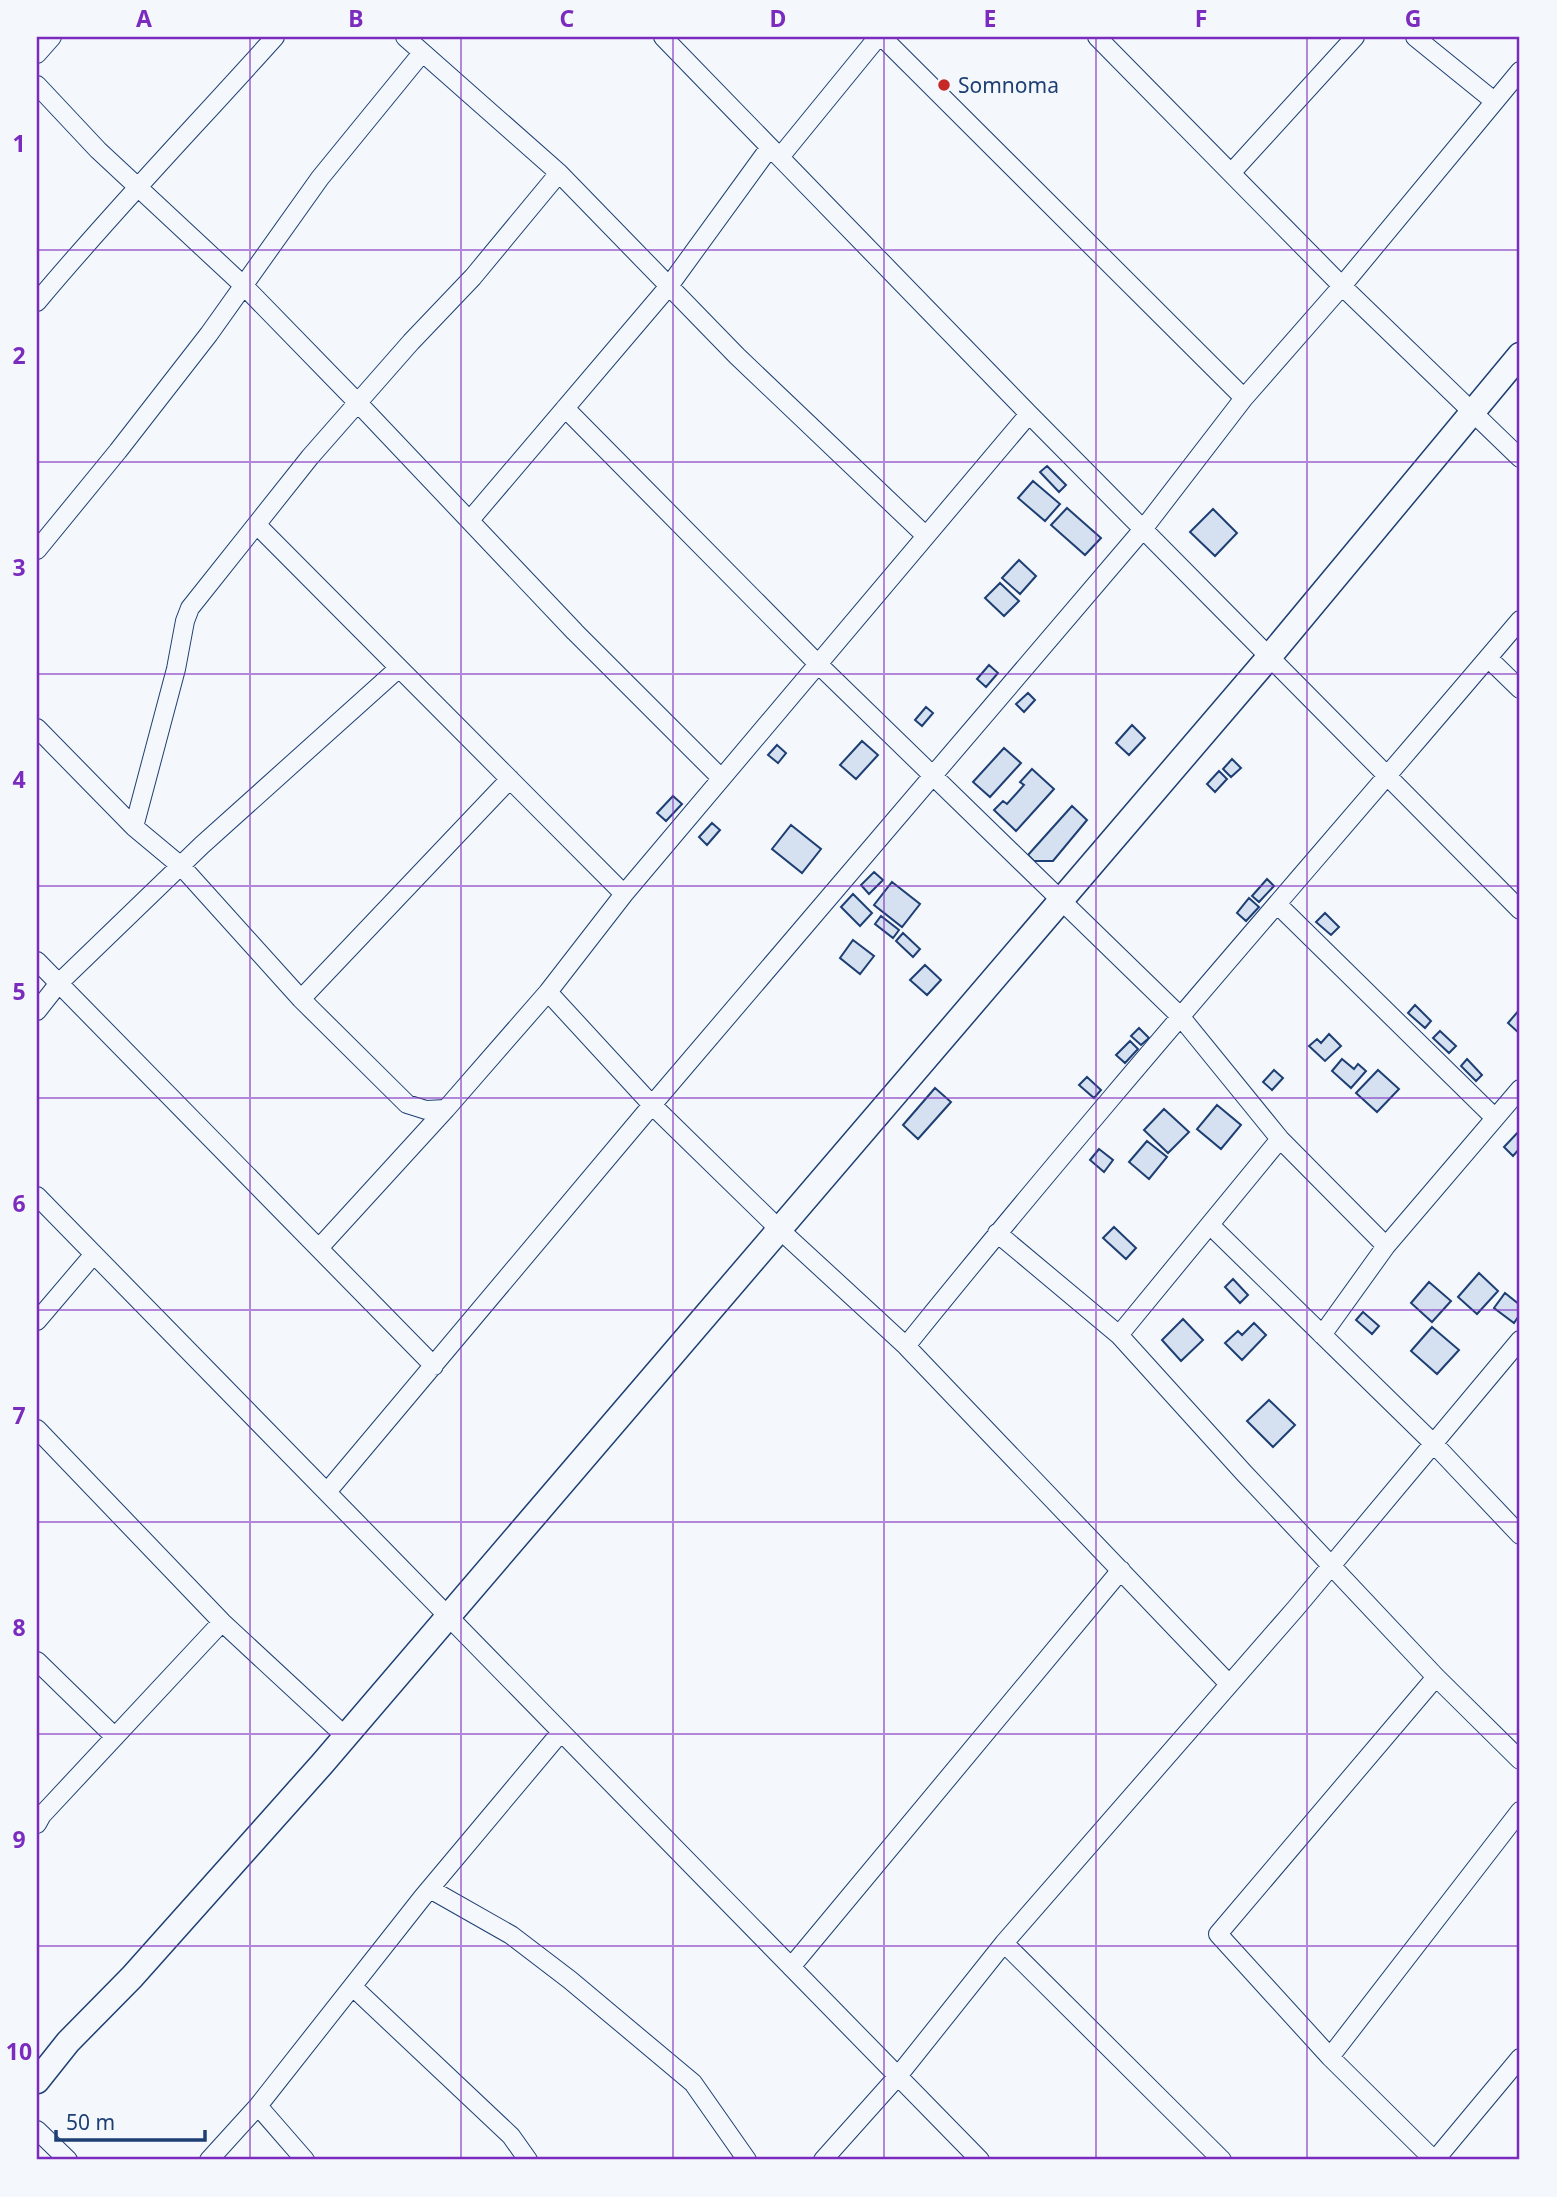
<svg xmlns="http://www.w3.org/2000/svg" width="1557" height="2197" font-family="'Noto Sans',sans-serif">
<rect width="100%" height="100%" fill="#f4f7fb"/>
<path fill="#d5e0f0" stroke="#1d3f73" stroke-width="2" d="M1047,466L1066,485L1059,492L1040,472Z
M1033,481L1060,504L1045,521L1018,498Z
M1067,508L1101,538L1085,555L1051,525Z
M1213,509L1237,533L1215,556L1190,532Z
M1019,560L1036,576L1020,594L1002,578Z
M1000,583L1019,601L1004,616L985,598Z
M989,665L998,673L986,687L977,679Z
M1028,693L1035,700L1024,712L1016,704Z
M926,707L933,713L922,726L915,720Z
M1132,725L1145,738L1129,755L1116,743Z
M862,741L878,755L856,779L840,765Z
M777,745L786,753L778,763L768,755Z
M1004,748L1021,763L990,797L973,782Z
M1232,759L1241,768L1231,777L1223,769Z
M1032,769L1054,789L1016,831L994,810L1003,801L1007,804L1024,785L1020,782Z
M1219,771L1227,779L1215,792L1207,784Z
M673,796L682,804L666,821L657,813Z
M1072,806L1087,820L1053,861H1034L1028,855Z
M712,823L720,830L707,845L699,837Z
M791,825L821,849L802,873L772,849Z
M874,872L883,880L869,894L861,885Z
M1267,879L1274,886L1259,902L1252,896Z
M892,882L920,904L902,927L874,905Z
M853,894L872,913L860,926L841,907Z
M1249,898L1259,907L1246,921L1237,913Z
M1325,913L1339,927L1331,935L1316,922Z
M881,916L899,930L893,938L875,924Z
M903,933L920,949L913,957L896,941Z
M853,940L874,956L860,974L840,958Z
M925,965L941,980L927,995L910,980Z
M1415,1005L1431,1021L1425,1028L1408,1013Z
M1520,1009V1034L1508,1023Z
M1139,1028L1149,1038L1141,1045L1131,1036Z
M1440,1031L1456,1046L1449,1053L1433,1038Z
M1329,1034L1341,1046L1325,1061L1309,1046L1317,1039L1321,1043Z
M1130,1041L1138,1049L1125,1063L1116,1055Z
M1342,1059L1354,1069L1358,1064L1366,1071L1351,1088L1332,1071Z
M1467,1059L1482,1075L1476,1081L1461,1066Z
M1274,1070L1283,1078L1272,1090L1263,1082Z
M1378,1070L1399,1089L1377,1112L1356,1093Z
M1087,1077L1101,1090L1094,1098L1079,1085Z
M935,1088L951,1102L918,1139L903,1125Z
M1217,1105L1241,1125L1221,1149L1197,1129Z
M1164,1109L1189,1132L1168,1153L1144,1130Z
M1520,1130V1148L1513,1156L1504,1147Z
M1147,1141L1167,1157L1149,1179L1129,1162Z
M1099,1149L1113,1160L1104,1172L1090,1160Z
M1114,1227L1136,1248L1126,1259L1103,1238Z
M1479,1273L1498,1291L1477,1314L1458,1297Z
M1233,1279L1248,1295L1240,1303L1225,1287Z
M1429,1282L1451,1301L1432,1322L1411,1303Z
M1505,1293L1520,1305V1314L1514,1323L1494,1308Z
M1363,1312L1379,1326L1372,1334L1356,1320Z
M1183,1319L1203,1340L1181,1361L1162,1340Z
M1254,1323L1266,1335L1242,1360L1225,1343L1238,1331L1242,1335Z
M1432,1327L1459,1350L1437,1374L1411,1351Z
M1269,1400L1295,1425L1273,1447L1247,1421Z"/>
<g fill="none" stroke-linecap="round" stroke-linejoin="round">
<defs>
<path id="street" d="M405,37L559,173L737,356L926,536
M663,37L1029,414L1520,910
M882,37L1244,398
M1097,37L1342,286L1520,458
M1415,37L1494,101
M37,54L52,37
M37,85L98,150L244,286L358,403L575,632L721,778
M780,157L878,37
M1232,172L1355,37
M37,302C113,211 196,125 275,37
M565,408L818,664L1180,1016L1280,1139L1386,1246
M470,520L669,286L770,147
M257,525L624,894
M37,550L118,451L209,334L320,178L422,53
M1488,658L1520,689
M37,728L134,827L182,867L301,999L407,1104L426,1110L446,1109
M134,827L176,669L185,621L190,608L310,457L411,342L473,277L559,173
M1277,904L1495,1118
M37,961L434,1366
M548,992L652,1105L779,1229L906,1346L1229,1684
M301,999L510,779
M37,1011L59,983L202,845L399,668
M37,1196L980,2160
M1210,1225L1434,1444L1520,1535
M997,1233L1119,1335L1244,1473L1436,1677
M319,1248L446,1109L548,992L624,894L1029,414
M37,1321L94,1254
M1119,1335L1280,1139
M1322,1335L1386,1246L1520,1089
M906,1346C1105,1099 1315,862 1520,620
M37,1429L222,1622L345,1736
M327,1492L652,1105L1144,528L1244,398L1342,286L1520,71
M37,1661L115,1737
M37,1824L42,1815L222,1622
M430,1889L511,1935L570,1980L693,2083L747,2160
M1004,1943L1222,2160
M791,1967L1121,1570
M353,1987L511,2136L528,2160
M1330,2057L1520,1811
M258,2106L305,2160
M37,2130L68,2160
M209,2160L258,2106L422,1898L561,1732
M823,2160L898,2076L1004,1943L1296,1608L1520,1340
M1434,2160L1330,2057L1218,1934L1436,1677L1520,1760
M1435,2160L1520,2058"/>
<path id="secondary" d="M37,2081L68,2042L132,1977L322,1764L1270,656L1520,355"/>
</defs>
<use href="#street" stroke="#1d3f73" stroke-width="20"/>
<use href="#secondary" stroke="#1d3f73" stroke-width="27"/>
<use href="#street" stroke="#f4f7fb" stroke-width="18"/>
<use href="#secondary" stroke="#f4f7fb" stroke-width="24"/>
</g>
<path fill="none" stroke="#7b2cbf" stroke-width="2" stroke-opacity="0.55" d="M250,37V2160M461,37V2160M673,37V2160M884,37V2160M1096,37V2160M1307,37V2160M37,250H1520M37,462H1520M37,674H1520M37,886H1520M37,1098H1520M37,1310H1520M37,1522H1520M37,1734H1520M37,1946H1520"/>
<circle fill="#c62828" stroke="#f4f7fb" stroke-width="2.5" cx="944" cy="85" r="7"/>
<g text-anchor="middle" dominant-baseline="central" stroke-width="5" stroke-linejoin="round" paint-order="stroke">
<g font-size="21" fill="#1d3f73" stroke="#f4f7fb" text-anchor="start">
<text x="958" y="85">Somnoma</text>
</g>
</g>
<rect width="1557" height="2197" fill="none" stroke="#f4f7fb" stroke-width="77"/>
<path d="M56 2130v10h149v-10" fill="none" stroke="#1d3f73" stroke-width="3.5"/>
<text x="66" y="2130" font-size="21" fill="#1d3f73" stroke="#f4f7fb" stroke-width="5" paint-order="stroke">50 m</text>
<rect x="38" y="38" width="1480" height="2120" fill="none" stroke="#7b2cbf" stroke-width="2.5"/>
<g font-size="23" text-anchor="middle" font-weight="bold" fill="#7b2cbf">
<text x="144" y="27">A</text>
<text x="356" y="27">B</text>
<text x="567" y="27">C</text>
<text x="778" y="27">D</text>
<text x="990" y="27">E</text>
<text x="1201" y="27">F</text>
<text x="1413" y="27">G</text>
<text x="19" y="152">1</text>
<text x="19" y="364">2</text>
<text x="19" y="576">3</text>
<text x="19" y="788">4</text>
<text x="19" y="1000">5</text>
<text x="19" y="1212">6</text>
<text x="19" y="1424">7</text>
<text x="19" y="1636">8</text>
<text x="19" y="1848">9</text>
<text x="19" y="2060">10</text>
</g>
</svg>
